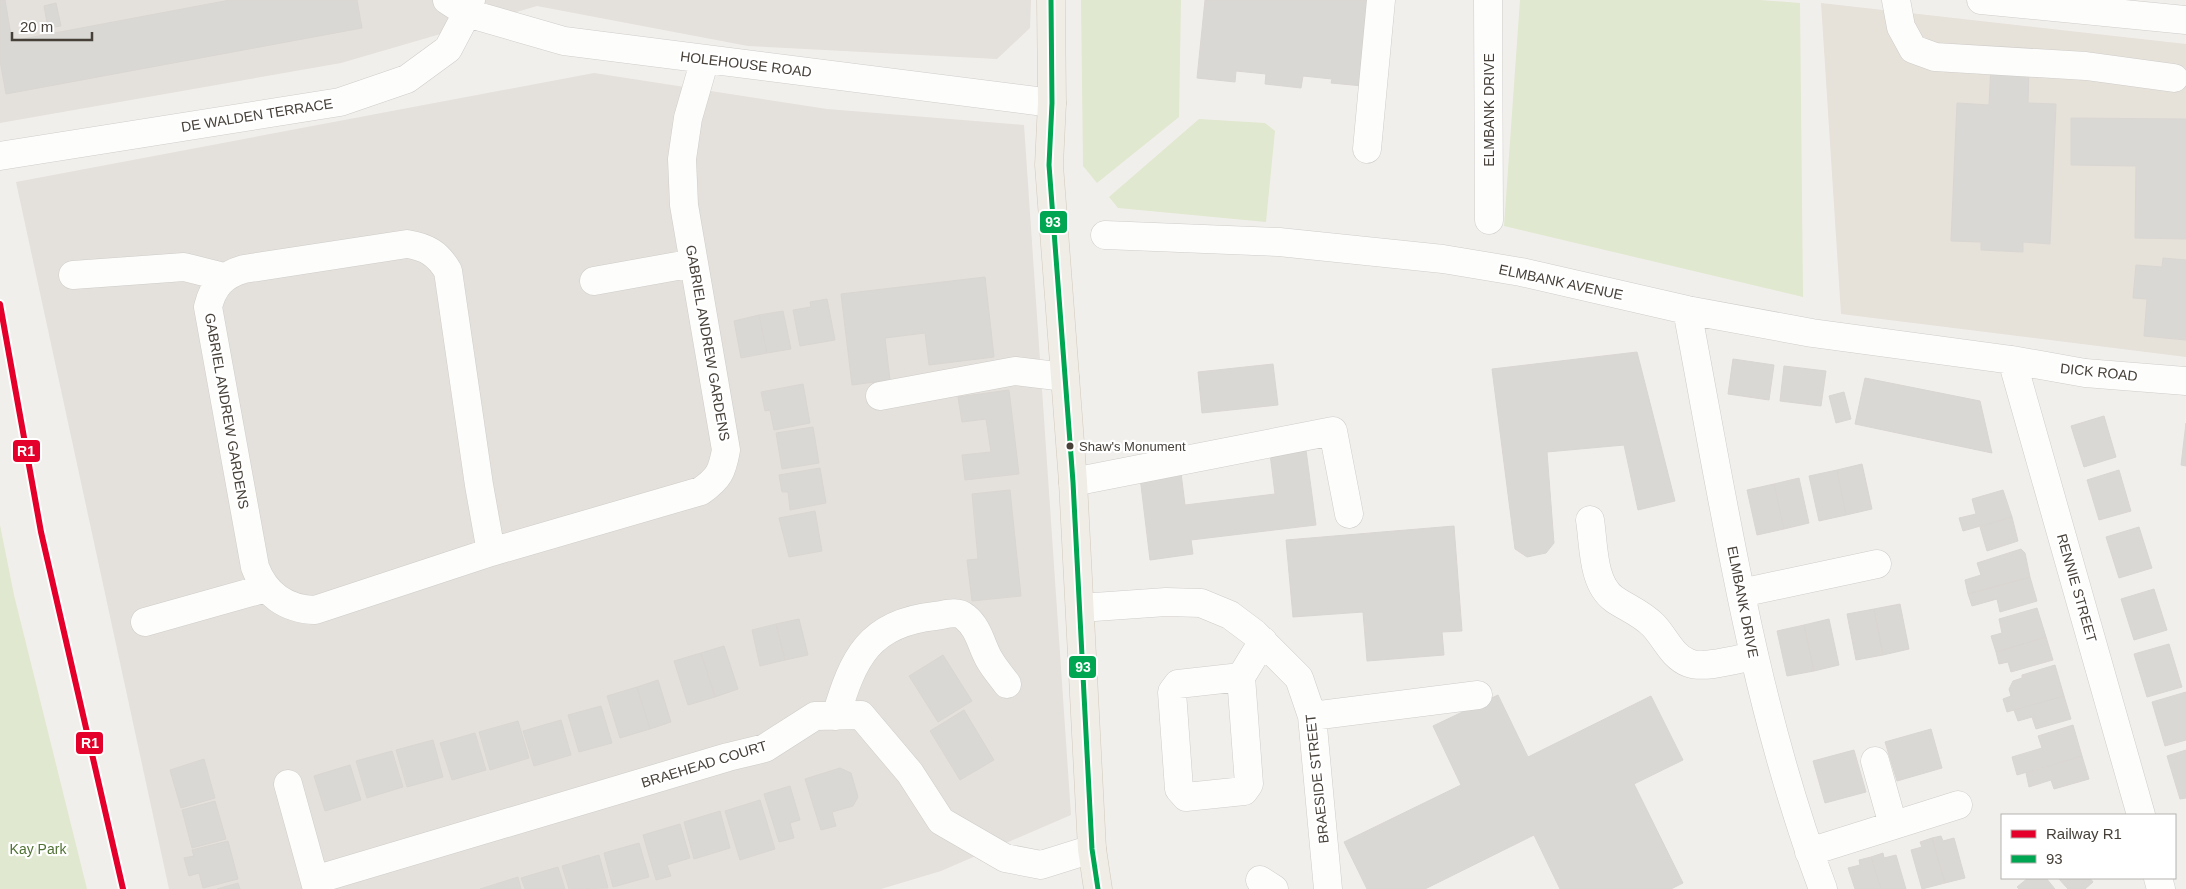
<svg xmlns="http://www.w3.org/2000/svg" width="2186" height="889" font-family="Helvetica,sans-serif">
<rect width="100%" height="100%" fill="#f1efec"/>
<path fill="#e4e0db" d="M0,0H1031L1030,28L997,59L748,46L537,6L341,63L0,123Z
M594,73L827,109L1024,125L1071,815L941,871L881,889H169L16,182Z"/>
<path fill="#e6e1d9" d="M1821,3L2186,44V357L1841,314Z"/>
<path fill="#e0e8cf" d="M1081,0H1181L1179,117L1097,183L1083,166Z
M1520,0H1760L1800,3L1803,297L1504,226Z
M1199,119L1265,123L1275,131L1266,222L1118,208L1109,197Z
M0,525L14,595L87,889H0Z"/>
<path fill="#dad8d5" stroke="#d9d6d2" d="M0,0H5L12,41L230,0H357L362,28L6,94L0,61Z
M1205,0H1372L1363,86L1331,83L1332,79L1303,76L1301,88L1265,84L1266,74L1236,71L1235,82L1197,78Z
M56,3L61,26L48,28L44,6Z
M1991,65L2029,67L2028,103L2056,104L2050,244L2023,242V252L1981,250V242L1951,241L1957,103L1989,105Z
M2071,118L2186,119V239L2135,238L2136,166L2071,165Z
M2163,258L2186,260V340L2144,336L2147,299L2133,298L2136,265L2162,267Z
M985,277L994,357L929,365L925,333L885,338L890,380L852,385L841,294Z
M827,299L835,340L800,346L793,310L811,307L810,302Z
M783,311L791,349L767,353L759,315Z
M759,315L767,353L741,358L734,321Z
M1637,352L1675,501L1638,510L1624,445L1547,452L1554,543L1546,553L1527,557L1515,549L1492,369Z
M1733,359L1774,365L1769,400L1728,394Z
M1273,364L1278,405L1202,413L1198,372Z
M1784,366L1826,371L1821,406L1780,401Z
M1865,378L1980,401L1992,453L1855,424Z
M803,384L810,423L774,430L770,410L765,411L761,392Z
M1009,390L1019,474L965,480L962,455L991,452L986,419L962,422L958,397Z
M1844,392L1851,419L1836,423L1829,396Z
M2104,416L2116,457L2084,467L2071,426Z
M2186,423V466L2181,465Z
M813,427L819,463L782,469L776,433Z
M1306,450L1316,525L1191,540L1193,554L1150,560L1140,477L1181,473L1185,505L1275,494L1270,454Z
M1862,464L1872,509L1846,515L1837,470Z
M820,468L826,503L790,510L788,492H782L779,475Z
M1837,470L1846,515L1819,521L1809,476Z
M2119,470L2131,511L2099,520L2087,480Z
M1799,478L1809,523L1784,529L1774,484Z
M1774,484L1784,529L1757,535L1747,490Z
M1010,490L1021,596L972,601L967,560L978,559L972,494Z
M2003,490L2012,517L1963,531L1959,518L1976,514L1972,499Z
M815,511L822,551L789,557L779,518Z
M2012,517L2018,541L1987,551L1980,527Z
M1454,526L1462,631L1442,632L1444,655L1367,661L1363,612L1293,617L1286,540Z
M2139,527L2152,568L2119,578L2106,537Z
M2021,549L2025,553L2030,577L1968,594L1965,580L1981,575L1977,563Z
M2030,577L2037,601L2000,612L1997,599L1972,606L1968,594Z
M2154,589L2167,630L2134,640L2121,599Z
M1900,604L1909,649L1883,655L1874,609Z
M2037,608L2046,637L1996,652L1991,636L2002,633L1999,619Z
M1874,609L1883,655L1856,660L1847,614Z
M799,619L808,655L785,660L776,624Z
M1829,619L1839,665L1814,671L1804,625Z
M776,624L785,660L760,666L752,630Z
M1804,625L1814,671L1787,676L1777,631Z
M2046,637L2053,660L2011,672L2008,662L1999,664L1996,652Z
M2169,644L2182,687L2147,697L2134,654Z
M724,646L738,689L715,697L701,653Z
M701,653L715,697L688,705L674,661Z
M943,655L972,701L938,722L909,676Z
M2055,665L2064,696L2007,712L2003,699L2011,696L2009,689L2013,681L2022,678V675Z
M658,680L671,722L650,729L637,687Z
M637,687L650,729L620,738L607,696Z
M2186,692V740L2165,746L2152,702Z
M1498,695L1528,757L1651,696L1683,760L1634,784L1683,883L1671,889H1560L1534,835L1425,889H1367L1344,842L1461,785L1433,726Z
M2064,696L2071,719L2036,729L2032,717L2018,721L2014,710Z
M601,706L612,743L579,752L568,715Z
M964,710L994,760L960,780L930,731Z
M561,720L571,755L534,766L523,731Z
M518,721L529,758L490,770L479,732Z
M2073,725L2082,756L2017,775L2012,757L2042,748L2038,736Z
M1931,729L1942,768L1897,781L1885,742Z
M475,733L486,770L452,780L440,743Z
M433,740L443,777L407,787L396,750Z
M1854,750L1866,792L1825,803L1813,761Z
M2186,750V798L2180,799L2167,756Z
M392,751L403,787L367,798L356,761Z
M2082,756L2089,779L2054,789L2051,780L2029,787L2026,773Z
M204,759L215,798L181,808L170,770Z
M350,765L361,800L325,811L314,776Z
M840,768L851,773L858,797L853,806L832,812L836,826L821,830L805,779Z
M790,786L800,820L790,823L794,838L779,842L764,794Z
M760,800L775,849L740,860L725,811Z
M215,801L226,839L192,848L182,810Z
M720,811L730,848L694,859L684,822Z
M680,824L690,858L667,865L671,876L656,880L643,835Z
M1941,836L1943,841L1954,838L1965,878L1945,883L1932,838Z
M1932,838L1945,883L1922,889L1911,850L1922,847L1920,842Z
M228,841L238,879L203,888L199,873L189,876L184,858L194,856L192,850Z
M639,843L649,877L613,887L604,853Z
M1883,853L1884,858L1896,855L1906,889H1881L1871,857Z
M599,855L608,888L569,889L562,866Z
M1871,857L1881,889H1855L1848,868L1860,865L1859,860Z
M558,867L565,889H525L521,878Z
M518,877L521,889H480Z
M2028,878L2031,880L2034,878H2046L2055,889H2019L2017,887Z
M2058,878H2090L2093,882L2085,889H2068Z
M238,883L240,889H217Z"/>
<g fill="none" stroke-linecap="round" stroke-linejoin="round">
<defs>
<path id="minor" d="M447,0L467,13L564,41L1052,103
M1488,0L1489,220
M1896,0L1901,27L1913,49L1935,57L2086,66L2174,78
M1981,0L2186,20
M1367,149L1381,0
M0,156L340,102L407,79L448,49L467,13L471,0
M1105,235L1279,242L1443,259L1521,272L1687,310L1812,333L2012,360L2085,373L2186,381
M73,275L184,267L224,277
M594,281L694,263
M1687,310C1724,504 1753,703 1823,889
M2012,360L2141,815
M880,396L1015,371L1065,377
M1073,482L1333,431L1349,514
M1590,520C1594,545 1592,583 1614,599C1627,608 1641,613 1653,625C1665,637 1672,657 1689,663C1704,669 1737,659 1753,656
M491,552L479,485L448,271C438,254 427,247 407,244L244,269C223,275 213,286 208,307L255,567C265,594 286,609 315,610L491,552L701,491C719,478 722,472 726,450L684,205L682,159L688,118L705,59
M1741,593L1877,564
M1080,608L1166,602L1201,603L1230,615L1254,633L1299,678L1312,716L1328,889
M145,622L266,588
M1241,677L1178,684L1172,692L1179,789L1186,797L1244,791L1249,784L1241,677L1263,641
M836,716C853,658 869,623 935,616C944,615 957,610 965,617C979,628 981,645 989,659C994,668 1001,676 1007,684
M1312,716L1478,695
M1875,761L1893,825
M288,784L317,889
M1809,852L1958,805
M2158,878L2161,889
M315,880L728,757L765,748L815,716L861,715L910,773L941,821L1005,858L1041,865L1092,849
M1260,880L1274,889"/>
<path id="major" d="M1051,0L1052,103L1049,165L1073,482L1092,849L1098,889"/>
</defs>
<use href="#minor" stroke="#cfcdca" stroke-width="29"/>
<use href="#major" stroke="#d1cabc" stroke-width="29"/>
<use href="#minor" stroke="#fdfdfc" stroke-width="28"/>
<use href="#major" stroke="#f0ece6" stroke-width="28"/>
<defs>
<path id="bus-1" d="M1051,0L1052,103L1049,165L1073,482L1092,849L1098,889"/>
</defs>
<use href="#bus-1" stroke="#fff" stroke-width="9"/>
<use href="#bus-1" stroke="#00a651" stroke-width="5"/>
<defs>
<path id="rail-1" d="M0,304L41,532L123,889"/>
</defs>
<use href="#rail-1" stroke="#fff" stroke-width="10"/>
<use href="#rail-1" stroke="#e4002b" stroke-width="6"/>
</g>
<circle fill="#464039" stroke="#fff" stroke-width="2" cx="1070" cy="446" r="4.5"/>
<g text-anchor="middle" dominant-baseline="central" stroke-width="4.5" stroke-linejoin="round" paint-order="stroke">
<g font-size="13" fill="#464039" stroke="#fff" text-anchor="start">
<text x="1079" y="446">Shaw's Monument</text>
</g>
<g font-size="14" fill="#464039" stroke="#fff">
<text transform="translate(746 64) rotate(7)">HOLEHOUSE ROAD</text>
<text transform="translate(1489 110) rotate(-90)">ELMBANK DRIVE</text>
<text transform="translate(257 115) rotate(-9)">DE WALDEN TERRACE</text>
<text transform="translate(1561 282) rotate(12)">ELMBANK AVENUE</text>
<text transform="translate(708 343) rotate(80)">GABRIEL ANDREW GARDENS</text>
<text transform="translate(2099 372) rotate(6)">DICK ROAD</text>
<text transform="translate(227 411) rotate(80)">GABRIEL ANDREW GARDENS</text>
<text transform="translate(2077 588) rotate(74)">RENNIE STREET</text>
<text transform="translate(1743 602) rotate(79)">ELMBANK DRIVE</text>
<text transform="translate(704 764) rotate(-17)">BRAEHEAD COURT</text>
<text transform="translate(1317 779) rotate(-96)">BRAESIDE STREET</text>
</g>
<g font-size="14" fill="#4f7133" stroke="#fff">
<text x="38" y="849">Kay Park</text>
</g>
</g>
<g stroke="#fff" stroke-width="2">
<rect x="1039" y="210" width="29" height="24" rx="5" fill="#00a651"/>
<rect x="12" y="439" width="29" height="24" rx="5" fill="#e4002b"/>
<rect x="1068" y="655" width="29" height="24" rx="5" fill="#00a651"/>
<rect x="75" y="731" width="29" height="24" rx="5" fill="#e4002b"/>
</g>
<g font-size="14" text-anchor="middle" font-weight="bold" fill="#fff">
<text x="1053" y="227">93</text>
<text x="26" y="456">R1</text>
<text x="1083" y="672">93</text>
<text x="90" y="748">R1</text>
</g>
<rect x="2001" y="814" width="175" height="65" fill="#ffffff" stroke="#b5b3b0"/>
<rect x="2011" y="830" width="25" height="8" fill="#e4002b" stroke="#b5b3b0"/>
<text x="2046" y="839" font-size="15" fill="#464039">Railway R1</text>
<rect x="2011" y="855" width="25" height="8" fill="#00a651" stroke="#b5b3b0"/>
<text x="2046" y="864" font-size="15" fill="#464039">93</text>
<path d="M12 32v8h80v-8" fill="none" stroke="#464039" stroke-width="2.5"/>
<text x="20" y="32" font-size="15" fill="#464039" stroke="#ffffff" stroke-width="4" paint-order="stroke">20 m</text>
</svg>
